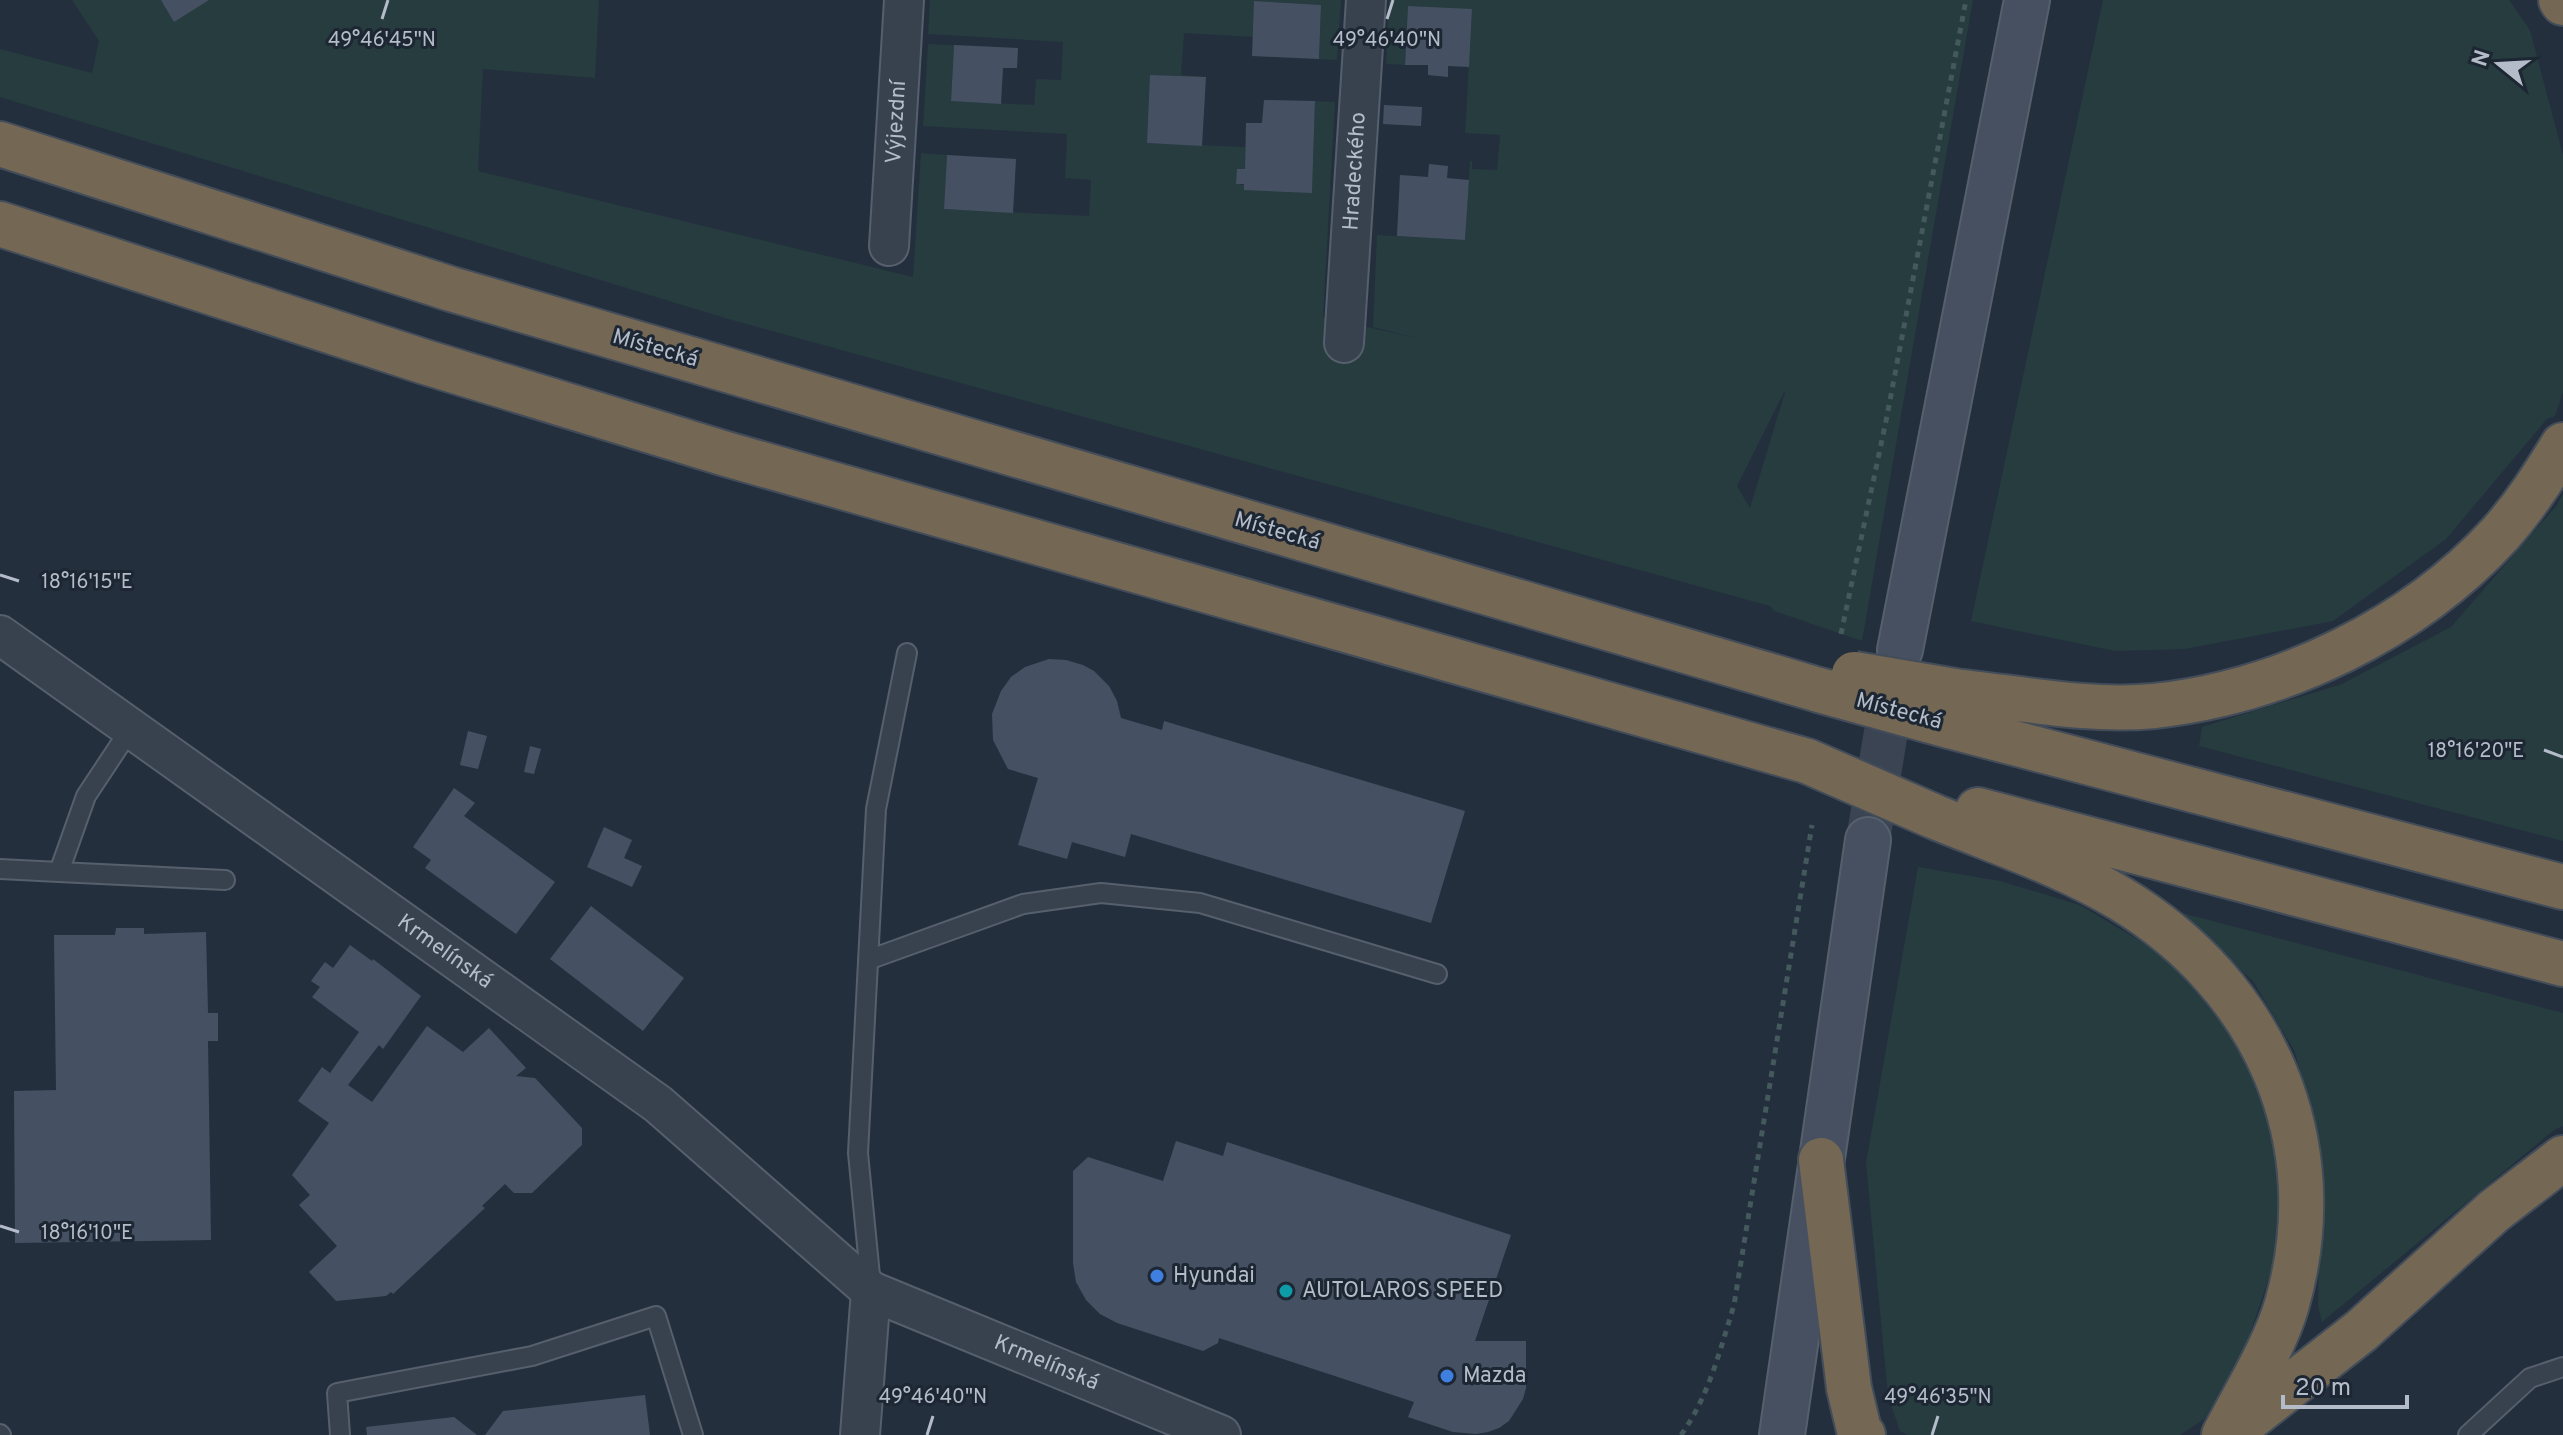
<svg xmlns="http://www.w3.org/2000/svg" width="2563" height="1435" font-family="Overpass,sans-serif">
<rect width="100%" height="100%" fill="#242f3e"/>
<path fill="#263c3f" fill-rule="evenodd" d="M72,0H599L595,78L483,69L478,171L913,277L921,153L947,155L944,209L1089,216L1091,180L1065,178L1067,134L923,126L928,44L954,45L951,101L1034,105L1036,79L1061,80L1063,42L928,34L930,0H1341L1337,60L1319,59L1321,5L1255,1L1253,37L1184,33L1181,75L1206,77L1147,143L1245,147V169L1237,170V184L1312,192L1315,101L1335,102L1323,317L1420,339L1373,327L1377,235L1465,240L1470,161H1472V169L1497,170L1500,135L1465,133L1472,10L1408,6L1405,65L1386,64L1389,0H1973L1862,641L1774,611L1770,606L725,318L0,97V49L92,73L99,41ZM1784,392H1785L1750,508L1737,486Z
M2103,0H2509L2530,30L2563,155V392L2555,416L2547,419L2446,539L2333,621L2185,649L2115,651L1971,621Z
M2563,493V841L2199,746L2202,727L2342,684L2451,627L2557,505Z
M1918,867L2000,881L2080,905L2167,957L2218,1002L2258,1068L2289,1217L2234,1382L2230,1383L2204,1419L2180,1435H1907L1900,1431L1888,1396L1866,1163Z
M2182,913L2563,1013V1126L2554,1130L2322,1322L2318,1306L2321,1149L2295,1052L2253,981L2189,923Z"/>
<path fill="#455162" d="M161,0H209L174,22Z
M1254,1L1321,5L1319,59L1252,56Z
M1408,6L1472,9L1469,67L1448,66V77L1428,75V65H1405Z
M954,45L1018,48L1017,68H1003L1001,104L951,101Z
M1150,75L1206,77L1202,146L1147,143Z
M1264,100L1315,101L1312,193L1244,190V184H1236L1237,169H1245L1246,123H1262Z
M1384,105L1422,107L1421,126L1383,124Z
M947,155L1016,159L1013,213L944,209Z
M1429,164L1448,166L1447,178L1469,180L1465,240L1397,236L1400,175L1428,177Z
M1049,659L1066,660L1083,665L1094,671L1109,686L1117,701L1121,718L1162,730L1164,721L1465,811L1431,923L1131,834L1125,857L1072,842L1067,859L1018,845L1038,778L1008,769L993,740L992,714L1001,691L1011,677L1025,667Z
M468,731L487,736L478,769L460,765Z
M530,746L541,749L534,774L524,772Z
M454,788L475,803L464,816L555,882L516,934L425,868L431,860L413,847Z
M604,827L632,840L624,858L642,866L632,887L587,867Z
M591,906L684,978L643,1031L550,959Z
M116,928H144V934L206,932L208,1013H218V1041H208L211,1240L15,1243L14,1091L56,1090L54,935H115Z
M350,945L372,961L373,959L421,996L383,1049L379,1045L348,1085L372,1102L427,1026L463,1052L489,1028L526,1068L516,1076L535,1078L582,1128V1145L532,1193H514L505,1184L482,1206L485,1208L393,1294L391,1292L386,1296L336,1301L309,1272L337,1246L299,1205L310,1195L292,1175L329,1123L298,1101L322,1067L330,1073L359,1032L312,997L320,987L311,981L325,962L333,968Z
M1176,1141L1223,1156L1227,1142L1511,1235L1475,1341H1526V1388L1523,1399L1509,1421L1499,1428L1488,1432L1476,1434L1453,1432L1408,1417L1414,1402L1219,1338L1218,1343L1203,1351L1117,1323L1100,1314L1086,1300L1076,1282L1073,1263V1171L1088,1157L1163,1181Z
M645,1395L650,1435H485L503,1411Z
M454,1417L477,1435H367L366,1427Z"/>
<g fill="none" stroke-linecap="round" stroke-linejoin="round">
<path stroke="#3a4453" stroke-width="44" stroke-dasharray="44 22" stroke-linecap="butt" d="M1868,840L1896,672"/>
<defs>
<path id="lane" d="M0,869L59,872L86,796L131,728
M59,872L225,880
M868,960L1023,904L1101,893L1200,903L1437,974
M871,1286L858,1153L876,809L907,653
M0,1434L1,1435
M340,1435L337,1393L532,1356L656,1316L693,1435
M2468,1435L2530,1378L2563,1367"/>
<g id="street">
<path id="s1" d="M889,246L904,0"/>
<path id="s2" d="M1344,343L1366,0"/>
<path id="s3" d="M0,635L658,1104L871,1291"/>
<path id="s4" d="M860,1435L871,1291L1221,1435"/>
</g>
<path id="secondary" d="M1900,650L2027,0
M1782,1435L1868,840"/>
<path id="highway" d="M2561,0L2563,3
M0,144L451,289L1819,690
M0,224L425,362L726,454L1807,761
M1955,691C2020,698 2088,712 2154,706C2282,692 2413,629 2500,534C2525,506 2544,476 2563,445
M1949,726L2563,887
M1978,810L2563,964
M1933,816C1996,842 2063,864 2121,899C2265,986 2333,1141 2287,1304C2276,1344 2244,1396 2224,1435
M1821,1160L1849,1388L1859,1430L1863,1435
M2233,1431L2361,1331L2494,1211L2563,1158"/>
</defs>
<use href="#lane" stroke="#565f6c" stroke-width="22"/>
<use href="#street" stroke="#565f6c" stroke-width="42"/>
<use href="#secondary" stroke="#565f6c" stroke-width="48"/>
<use href="#highway" stroke="#434c59" stroke-width="48"/>
<path stroke="#44595c" stroke-width="5" stroke-dasharray="6 6" stroke-linecap="butt" d="M1841,634L1887,416L1966,0
M1681,1435C1709,1396 1720,1350 1734,1305L1812,825"/>
<use href="#lane" stroke="#38414e" stroke-width="18"/>
<use href="#street" stroke="#38414e" stroke-width="38"/>
<use href="#secondary" stroke="#465061" stroke-width="44"/>
<use href="#highway" stroke="#746855" stroke-width="44"/>
<defs>
<path id="highway-bridge" d="M1854,674L1955,691
M1819,690L1949,726
M1807,761L1933,816"/>
</defs>
<use href="#highway-bridge" stroke="#434c59" stroke-width="48" stroke-linecap="butt"/>
<use href="#highway-bridge" stroke="#746855" stroke-width="44"/>
</g>
<path fill="none" stroke="#b4bcc9" stroke-width="3" d="M382,19L388,0M1387,19L1393,0M0,575L19,581M2544,750L2563,757M0,1226L19,1232M927,1435L933,1416M1932,1435L1938,1416"/>
<g fill="#3f7fe0" stroke="#1d2633" stroke-width="3">
<circle cx="1157" cy="1276" r="8"/>
<circle cx="1447" cy="1376" r="8"/>
</g>
<circle fill="#0f9aa8" stroke="#1d2633" stroke-width="3" cx="1286" cy="1291" r="8"/>
<g text-anchor="middle" dominant-baseline="central" stroke-width="6" stroke-linejoin="round" paint-order="stroke">
<g font-size="22" fill="#b4bcc9" stroke="#1d2633">
<text stroke="none"><textPath href="#s1" startOffset="124">Výjezdní</textPath></text>
<text stroke="none"><textPath href="#s2" startOffset="172">Hradeckého</textPath></text>
<text transform="translate(655 349) rotate(16)">Místecká</text>
<text transform="translate(1277 532) rotate(16)">Místecká</text>
<text transform="translate(1899 712) rotate(15)">Místecká</text>
<text stroke="none"><textPath href="#s3" startOffset="546">Krmelínská</textPath></text>
<text stroke="none"><textPath href="#s4" startOffset="334">Krmelínská</textPath></text>
</g>
<g font-size="22" fill="#b4bcc9" stroke="#1d2633" text-anchor="start">
<text x="1173" y="1276">Hyundai</text>
<text x="1302" y="1291">AUTOLAROS SPEED</text>
<text x="1463" y="1376">Mazda</text>
</g>
</g>
<g font-size="20" text-anchor="middle" fill="#b4bcc9" stroke="#1d2633" stroke-width="6" stroke-linejoin="round" paint-order="stroke">
<text x="382" y="46">49°46'45"N</text>
<text x="1387" y="46">49°46'40"N</text>
<text x="87" y="588">18°16'15"E</text>
<text x="2476" y="757">18°16'20"E</text>
<text x="87" y="1239">18°16'10"E</text>
<text x="933" y="1403">49°46'40"N</text>
<text x="1938" y="1403">49°46'35"N</text>
</g>
<g transform="translate(2499 64) rotate(288)" stroke="#1d2633" stroke-width="6" paint-order="stroke">
<path d="M0-6L14 30L0 20L-14 30Z" fill="#b4bcc9"/>
<text y="-12" font-size="22" font-weight="bold" text-anchor="middle" fill="#b4bcc9">N</text>
</g>
<path d="M2283 1395v12h124v-12" fill="none" stroke="#b4bcc9" stroke-width="4"/>
<text x="2295" y="1395" font-size="24" fill="#b4bcc9" stroke="#1d2633" stroke-width="6" paint-order="stroke">20 m</text>
</svg>
